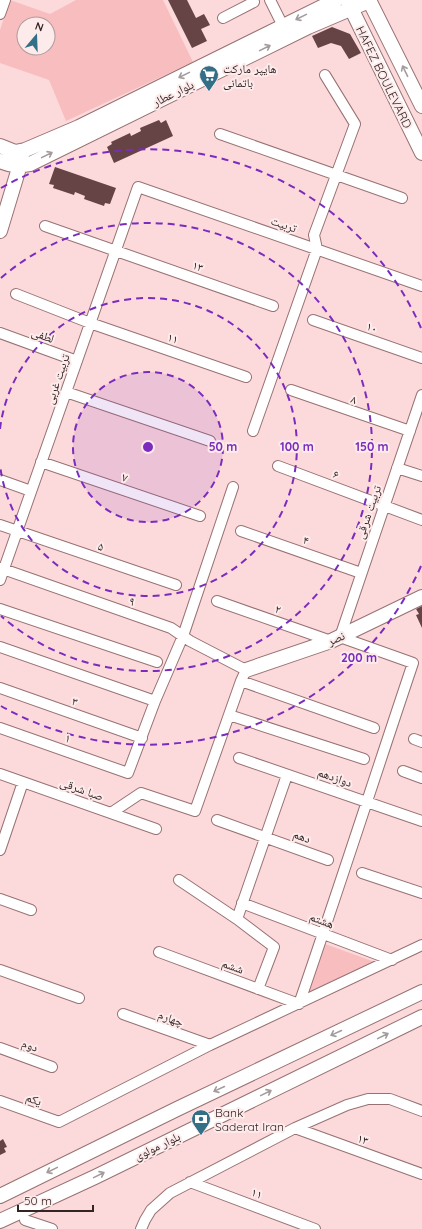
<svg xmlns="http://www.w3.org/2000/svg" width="422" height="1229" font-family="Quicksand,'Noto Naskh Arabic',sans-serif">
<rect width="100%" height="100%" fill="#fcd9da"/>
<path fill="#f8bdbf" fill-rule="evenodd" d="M10,0L50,14L76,0H163L193,62L66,121L49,80L0,63V30ZM24,24H48V48H24Z
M325,944L375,962L307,994Z"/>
<path fill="#664345" d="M168,0H187L196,18L204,14L210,25L201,29L207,41L192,48Z
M332,27L350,34L361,53L349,59L341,46L331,43L318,48L312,36Z
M159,120L161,123L166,120L173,136L114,163L107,147L112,144L111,142L130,133L131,136L141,131L140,128Z
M55,167L116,188L110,204L105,203L104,206L84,199L85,196L75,192L74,195L53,188L54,185L49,184Z
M422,606V628L416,615L419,614L416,609Z
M3,1139L7,1147L4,1148L6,1152L0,1155V1141Z"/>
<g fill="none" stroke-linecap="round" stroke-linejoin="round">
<defs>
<path id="street" d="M270,0L283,26
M0,14L5,0
M223,18L254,2L253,0
M220,134L402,198
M45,226L273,306
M16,294L90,323L246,377
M313,320L422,358
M0,333L77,361
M291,390L410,431
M66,392L210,441
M253,431L317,249L314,235L355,124L325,75
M41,462L200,516
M278,466L422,520
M397,468L422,476
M0,480L31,491
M0,525L176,585
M241,531L361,573
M0,568L171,628L190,641L246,670L241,681L195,811L141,793L111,813
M0,580L138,187L422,286
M217,601L331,641
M0,609L157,662
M0,647L155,701
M241,681L374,728
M0,688L142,738
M229,715L364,759
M0,728L128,773L155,701L183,636L233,487
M414,739L422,742
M239,758L422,821
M403,771L422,778
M0,774L156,829
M217,820L328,860
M0,850L23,782
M362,873L422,893
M179,880L237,919L274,947L258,989
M0,899L31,910
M242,903L392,960
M237,919L287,775
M159,952L299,1004C338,891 375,776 413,663L340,637L422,395
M0,970L79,998
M123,1014L210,1045
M0,1048L52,1067
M0,1101L59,1122L210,1045L422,945
M295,1128L422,1174
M190,1182L315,1229
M25,1220L52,1229
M141,1229L145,1220L151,1210L170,1193L295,1128L347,1105L368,1099H390L422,1111"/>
<path id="secondary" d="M347,0L422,153
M369,0L422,106
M0,146L15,152
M15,152L25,150L79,127L336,0
M0,161C11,166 18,166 30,164L308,27L369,1
M0,231L22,158
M246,670L331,641L422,597
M0,1196L177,1109L422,992
M0,1221L95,1177L422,1017"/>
</defs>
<use href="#street" stroke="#987273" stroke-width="12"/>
<use href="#secondary" stroke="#987273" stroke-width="16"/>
<use href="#street" stroke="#fff" stroke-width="10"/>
<use href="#secondary" stroke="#fff" stroke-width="14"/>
</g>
<defs><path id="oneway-shaft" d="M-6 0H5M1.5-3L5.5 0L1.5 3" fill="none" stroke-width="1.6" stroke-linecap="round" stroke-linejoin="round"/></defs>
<g stroke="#a49c9c">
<use href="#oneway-shaft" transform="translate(301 17) rotate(154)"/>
<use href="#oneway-shaft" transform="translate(265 48) rotate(-26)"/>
<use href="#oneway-shaft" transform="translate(405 71) rotate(-116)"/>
<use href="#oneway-shaft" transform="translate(184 75) rotate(154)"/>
<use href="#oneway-shaft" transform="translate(47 155) rotate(-26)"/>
<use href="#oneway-shaft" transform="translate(336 1033) rotate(155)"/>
<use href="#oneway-shaft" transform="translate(383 1036) rotate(-26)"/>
<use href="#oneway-shaft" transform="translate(219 1089) rotate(155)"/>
<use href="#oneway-shaft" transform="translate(266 1093) rotate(-26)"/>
<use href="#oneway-shaft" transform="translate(52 1170) rotate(154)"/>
<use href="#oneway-shaft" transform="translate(99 1175) rotate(-26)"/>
</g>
<circle cx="148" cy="447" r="75" fill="#7b2cbf" fill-opacity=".12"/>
<g fill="none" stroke="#7b2cbf" stroke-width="2" stroke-dasharray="7 5">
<circle cx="148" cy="447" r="75"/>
<path d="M0 429A149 149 0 1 1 0 465"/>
<path d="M1 278A224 224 0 1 1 1 616"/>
<path d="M421 566A298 298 0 0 1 1 706M1 188A298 298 0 0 1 421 328"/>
</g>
<defs>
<symbol id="supermarket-pin" viewBox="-11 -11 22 30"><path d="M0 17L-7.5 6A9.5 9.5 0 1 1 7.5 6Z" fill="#336f86" stroke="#fdebeb"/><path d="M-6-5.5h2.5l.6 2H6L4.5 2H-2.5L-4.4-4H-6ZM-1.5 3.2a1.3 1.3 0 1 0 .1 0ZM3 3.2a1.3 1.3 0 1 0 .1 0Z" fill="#fff"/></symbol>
<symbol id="bank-pin" viewBox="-11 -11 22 30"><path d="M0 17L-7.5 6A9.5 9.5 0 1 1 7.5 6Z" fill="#336f86" stroke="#fdebeb"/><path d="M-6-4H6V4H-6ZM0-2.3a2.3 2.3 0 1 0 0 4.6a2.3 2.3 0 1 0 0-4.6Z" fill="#fff"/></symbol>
</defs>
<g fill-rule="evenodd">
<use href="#supermarket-pin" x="198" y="64" width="22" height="30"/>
<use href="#bank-pin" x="190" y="1108" width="22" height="30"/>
</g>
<g text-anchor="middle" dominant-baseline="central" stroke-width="4" stroke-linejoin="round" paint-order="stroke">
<g font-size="12" fill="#342424" stroke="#fdebeb" text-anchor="start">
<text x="223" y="68">هایپر مارکت<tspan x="223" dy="14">باتمانی</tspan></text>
<text x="215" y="1112">Bank<tspan x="215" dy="14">Saderat Iran</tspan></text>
</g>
<g font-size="12" fill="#342424" stroke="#fdebeb">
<text transform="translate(384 77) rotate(64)">HAFEZ BOULEVARD</text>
<text transform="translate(173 93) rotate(-26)">بلوار عطار</text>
<text transform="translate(284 224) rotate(19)">تربیت</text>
<text transform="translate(198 266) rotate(19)">۱۳</text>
<text transform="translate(372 327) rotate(19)">۱۰</text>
<text transform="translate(43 335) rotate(20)">لطفی</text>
<text transform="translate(173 338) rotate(19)">۱۱</text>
<text transform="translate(57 379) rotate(-71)">تربیت غربی</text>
<text transform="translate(354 399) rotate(19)">۸</text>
<text transform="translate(336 474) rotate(21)">۶</text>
<text transform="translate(125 477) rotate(19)">۷</text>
<text transform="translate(368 512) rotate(-71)">تربیت شرقی</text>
<text transform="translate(306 540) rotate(20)">۴</text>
<text transform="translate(101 546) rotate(19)">۵</text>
<text transform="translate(132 601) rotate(20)">۹</text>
<text transform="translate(278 609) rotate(20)">۲</text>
<text transform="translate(336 638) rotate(-24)">نصر</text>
<text transform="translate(75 701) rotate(19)">۳</text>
<text transform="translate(68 738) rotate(20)">۱</text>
<text transform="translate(335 777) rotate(19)">دوازدهم</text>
<text transform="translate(82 789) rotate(20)">صبا شرقی</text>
<text transform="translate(302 836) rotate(20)">دهم</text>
<text transform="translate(322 920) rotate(21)">هشتم</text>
<text transform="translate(233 966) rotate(20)">ششم</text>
<text transform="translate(171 1018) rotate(20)">چهارم</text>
<text transform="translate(30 1045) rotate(19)">دوم</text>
<text transform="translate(34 1099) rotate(20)">یکم</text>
<text transform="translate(363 1139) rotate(20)">۱۳</text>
<text transform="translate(157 1146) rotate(-26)">بلوار مولوی</text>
<text transform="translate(257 1193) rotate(21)">۱۱</text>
</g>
</g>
<circle cx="148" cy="447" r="6" fill="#7b2cbf" stroke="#fdebeb" stroke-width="2"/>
<g font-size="12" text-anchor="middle" font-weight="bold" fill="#7b2cbf" stroke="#fdebeb" stroke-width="4" stroke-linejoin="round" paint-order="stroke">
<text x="223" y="451">50 m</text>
<text x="297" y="451">100 m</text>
<text x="372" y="451">150 m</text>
<text x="359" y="662">200 m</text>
</g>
<g transform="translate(36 36) rotate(19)"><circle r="19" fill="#fdebeb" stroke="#ad9b9b"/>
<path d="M0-3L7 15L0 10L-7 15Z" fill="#336f86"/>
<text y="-6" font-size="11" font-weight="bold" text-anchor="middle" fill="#342424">N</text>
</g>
<path d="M18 1205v6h75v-6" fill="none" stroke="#342424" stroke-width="2"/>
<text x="24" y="1205" font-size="12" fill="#342424" stroke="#fdebeb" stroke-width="3" paint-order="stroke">50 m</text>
</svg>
